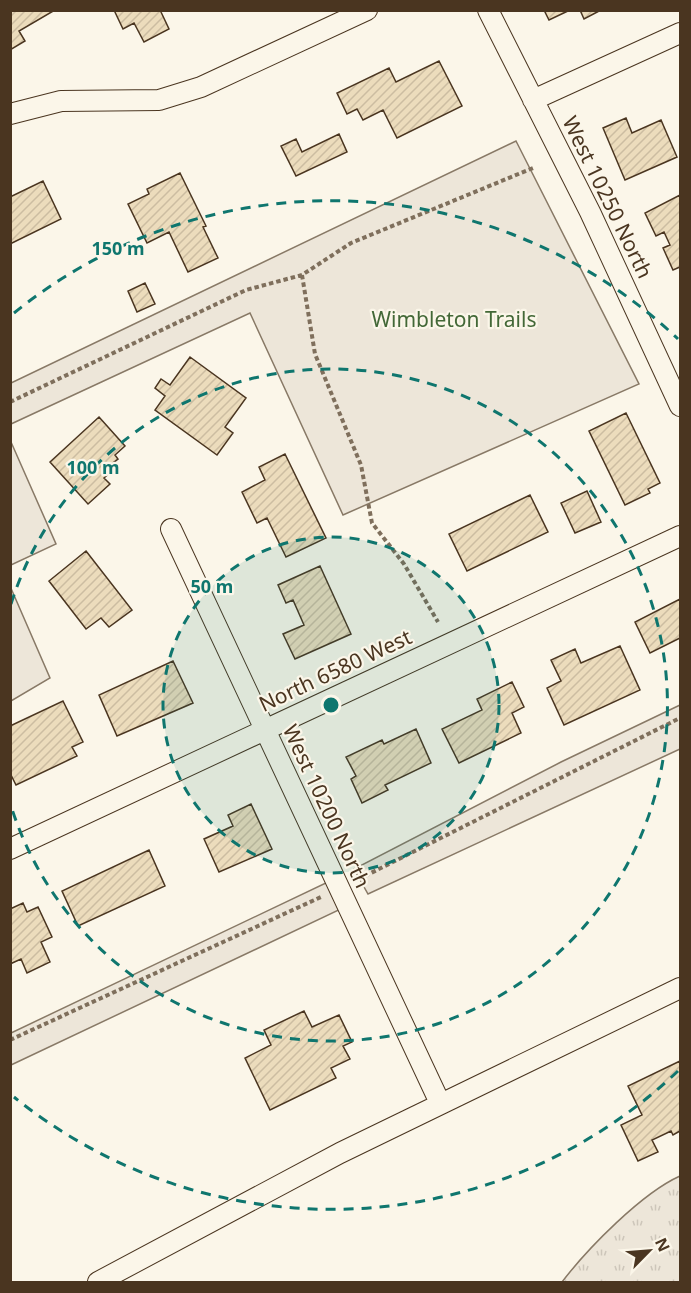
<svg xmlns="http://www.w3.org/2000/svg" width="691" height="1293" font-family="'Noto Sans',sans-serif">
<defs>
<pattern id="grass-tufts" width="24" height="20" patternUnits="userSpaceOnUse" patternTransform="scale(1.5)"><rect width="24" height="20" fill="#ede6d9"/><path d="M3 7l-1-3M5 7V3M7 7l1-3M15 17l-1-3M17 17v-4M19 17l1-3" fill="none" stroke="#cdc6ba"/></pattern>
<pattern id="building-hatch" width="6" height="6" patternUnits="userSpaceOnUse" patternTransform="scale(1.5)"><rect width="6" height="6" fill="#ecdcbc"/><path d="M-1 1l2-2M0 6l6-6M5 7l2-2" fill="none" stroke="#ccbda1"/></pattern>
</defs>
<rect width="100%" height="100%" fill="#fbf6e9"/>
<path fill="url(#grass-tufts)" stroke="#887966" stroke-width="1.5" d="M680,1176V1282H562C588,1248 642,1193 680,1176Z"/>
<path fill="#ede6d9" stroke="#887966" stroke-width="1.5" d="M516,141L639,384L343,515L250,313L11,424V383Z
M11,442L56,544L11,565H10Z
M10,586L50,678L11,701H10Z
M680,705V749L368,894L354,869L561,762Z
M330,881L343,908L11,1065V1033Z"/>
<path fill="url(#building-hatch)" stroke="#4a3520" stroke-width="1.5" d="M10,10H55L19,31L25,41L10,50Z
M114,10H163L161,12L169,29L144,42L134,23L123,29Z
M544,10H570L549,20Z
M580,10H601L584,19Z
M439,61L462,106L397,138L383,110L363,120L357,109L347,114L337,93L389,68L396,82Z
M626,118L632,133L661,120L677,157L625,180L603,128Z
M339,134L347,152L296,176L281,146L296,139L302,152Z
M180,173L206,226L203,227L218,258L188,272L169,232L147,243L128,204L149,194L147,189Z
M43,181L61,219L10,244V197Z
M680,195V267L673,270L663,248L670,245L664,232L656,236L645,213Z
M145,283L155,304L137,312L128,291Z
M190,357L246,398L225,427L233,433L217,455L155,410L165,396L155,388L161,379L170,385Z
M626,413L660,483L648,489L650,493L625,505L589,431Z
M99,417L125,446L115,455L118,459L109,466L113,470L104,478L110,484L88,504L50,462Z
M285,454L326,538L286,557L267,518L257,523L242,492L265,480L259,467Z
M587,491L601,522L575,533L561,503Z
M530,495L548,532L467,571L449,534Z
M86,551L132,610L109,627L101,618L86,629L49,581Z
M320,566L351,634L295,659L283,634L304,625L293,600L286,603L278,585Z
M680,599V638L650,653L635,622Z
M620,646L640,690L564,725L547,688L561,681L551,660L575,649L581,663Z
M173,661L193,703L117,736L99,695Z
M512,682L524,707L512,713L521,733L459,763L442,729L482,710L477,699Z
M63,701L83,742L72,747L77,756L16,785L10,773V726Z
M416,729L431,763L385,785L388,790L362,803L351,779L356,776L346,757L382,740L384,744Z
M251,804L272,849L219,872L204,839L233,826L228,815Z
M149,850L165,886L78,926L62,891Z
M23,903L27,912L38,907L52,937L41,942L50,962L27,973L21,959L10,964V909Z
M304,1011L312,1027L339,1015L352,1042L343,1046L350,1059L331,1068L336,1078L270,1110L245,1058L271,1045L264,1030Z
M680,1061V1131L673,1135L671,1131L652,1140L658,1152L638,1161L621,1125L642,1115L628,1086Z"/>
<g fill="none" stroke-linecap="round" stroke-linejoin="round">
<defs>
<path id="minor" d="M488,10L590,212L680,406
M533,100L680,33
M10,114L61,101L159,100L201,87L367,10
M171,529L440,1103
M10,849L680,536
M98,1282L340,1153L680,988"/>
</defs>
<use href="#minor" stroke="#4a3520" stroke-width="22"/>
<path stroke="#7f6f5c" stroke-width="4" stroke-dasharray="4.5 3" stroke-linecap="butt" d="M302,275L315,354L361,465L372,523L404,564L438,622
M10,402L246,290L302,275L351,243L533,168
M365,876L680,718
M10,1040L321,897"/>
<use href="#minor" stroke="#fbf6e9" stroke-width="20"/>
</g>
<circle cx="331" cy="705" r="168" fill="#0f766e" fill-opacity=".12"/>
<g fill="none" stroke="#0f766e" stroke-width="3" stroke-dasharray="10 8">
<circle cx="331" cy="705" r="168"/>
<path d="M11 604A336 336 0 1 1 11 806"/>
<path d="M678 1071A504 504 0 0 1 14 1097M14 313A504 504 0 0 1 678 339"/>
</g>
<g text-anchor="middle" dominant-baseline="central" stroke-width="4.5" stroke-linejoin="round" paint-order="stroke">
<g font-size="21" fill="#4a3520" stroke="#fbf6e9">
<text transform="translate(608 197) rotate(64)">West 10250 North</text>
<text transform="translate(335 670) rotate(-25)">North 6580 West</text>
<text transform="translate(327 806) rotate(65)">West 10200 North</text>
</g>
<g font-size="21" fill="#436837" stroke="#fbf6e9">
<text x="454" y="319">Wimbleton Trails</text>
</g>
</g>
<circle cx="331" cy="705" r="9" fill="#0f766e" stroke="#fbf6e9" stroke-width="3"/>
<g font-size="18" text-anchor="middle" font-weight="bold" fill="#0f766e" stroke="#fbf6e9" stroke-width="4.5" stroke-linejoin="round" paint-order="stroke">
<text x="118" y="255">150 m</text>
<text x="93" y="474">100 m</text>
<text x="212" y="593">50 m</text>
</g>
<rect width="691" height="1293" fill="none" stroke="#4a3520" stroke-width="24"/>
<g transform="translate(649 1251) rotate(65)" stroke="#fbf6e9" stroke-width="4.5" paint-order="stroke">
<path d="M0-4.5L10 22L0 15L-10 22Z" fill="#4a3520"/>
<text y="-9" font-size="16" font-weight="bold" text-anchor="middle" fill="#4a3520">N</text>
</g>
</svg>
